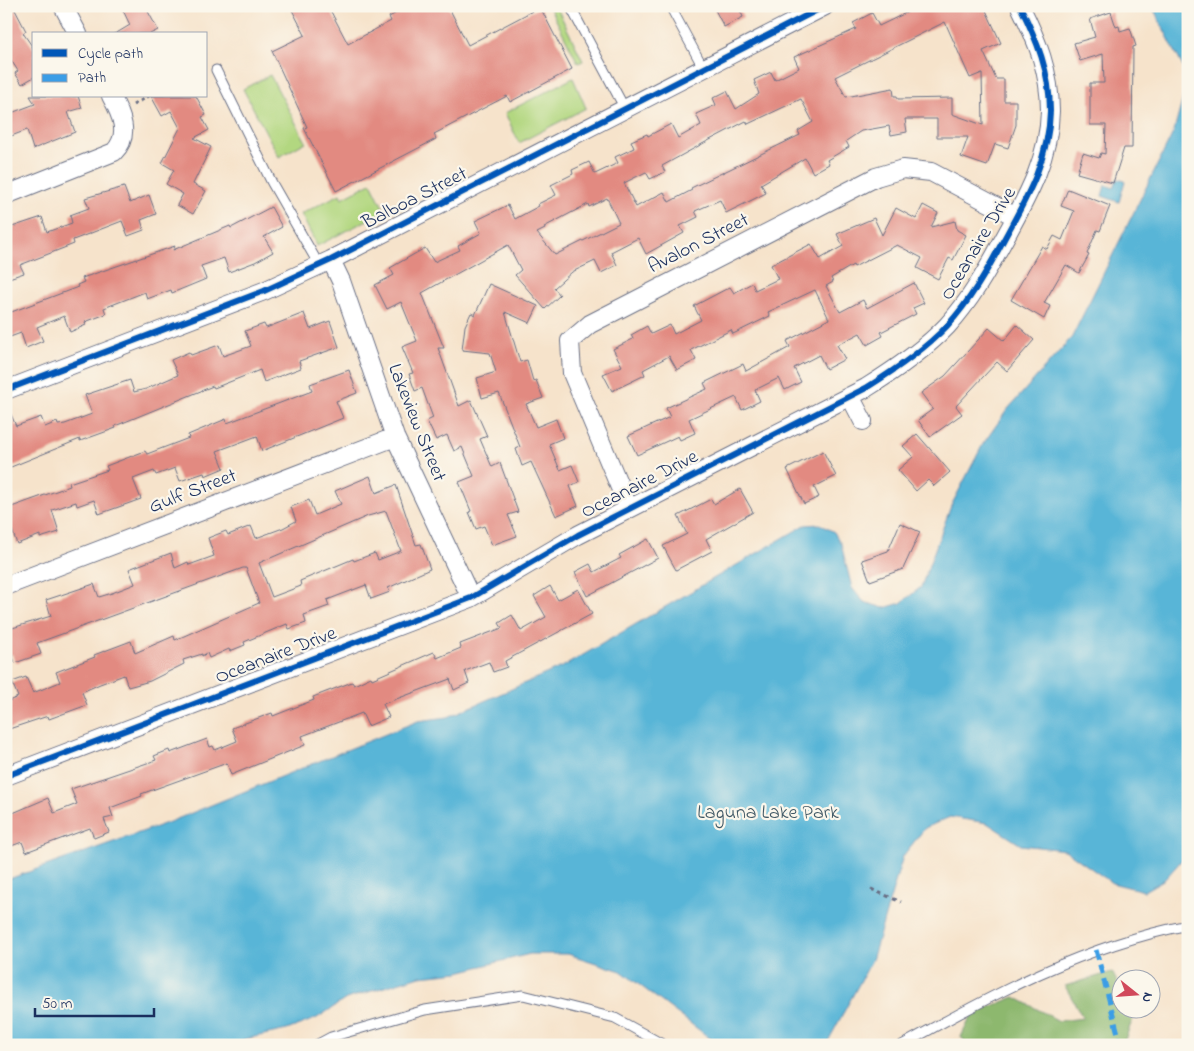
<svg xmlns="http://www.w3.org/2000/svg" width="1194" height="1051" font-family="'Indie Flower',sans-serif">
<rect width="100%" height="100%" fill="#fbf7ec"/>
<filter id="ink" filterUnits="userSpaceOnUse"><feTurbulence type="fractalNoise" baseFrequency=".02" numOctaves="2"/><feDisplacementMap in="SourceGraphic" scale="10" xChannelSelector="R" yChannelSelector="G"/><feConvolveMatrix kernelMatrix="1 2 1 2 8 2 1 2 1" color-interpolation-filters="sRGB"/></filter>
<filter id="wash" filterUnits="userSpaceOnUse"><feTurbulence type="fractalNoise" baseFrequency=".0096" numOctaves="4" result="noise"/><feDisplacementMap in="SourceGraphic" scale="20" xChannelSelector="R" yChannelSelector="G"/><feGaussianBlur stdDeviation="1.12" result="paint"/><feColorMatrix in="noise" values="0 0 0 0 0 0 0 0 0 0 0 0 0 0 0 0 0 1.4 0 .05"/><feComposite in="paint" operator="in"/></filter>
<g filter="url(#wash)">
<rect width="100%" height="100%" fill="#f6e3cb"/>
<path fill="#b2d780" stroke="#66836f" d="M549,6H556L583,61L578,63Z
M270,75L306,142L279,157L243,89Z
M573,78L586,108L519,143L505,113Z
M371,183L385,211L317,246L301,214L340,194L342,198Z"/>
<path fill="#8db86e" stroke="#547466" d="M1112,972L1121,989L1122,1008L1132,1009L1135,1013L1123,1045H968L961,1037L972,1014L1015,997L1059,1021L1083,1018L1065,986Z"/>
<path fill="#59b5d7" stroke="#3a729a" d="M1152,6H1188V853L1165,879L1144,891L1112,883L1065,850L1021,845L987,823L950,817L925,828L903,856L872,960L826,1045H719L621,971L568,954H530L458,972L420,976L346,999L317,1018L287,1030L245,1039L234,1045H6V880L167,823L418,721L448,717L566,665L805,525L820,524L834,532L841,544L852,588L864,602L884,608L901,603L921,587L951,506L983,444L1007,410L1072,337L1174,131L1185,91L1184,69Z
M1117,179L1125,181L1119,202L1102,196L1105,185L1114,188Z"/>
<g id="blocks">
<path fill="#e28a81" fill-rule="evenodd" d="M6,6H13L26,31L23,33L34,49V77L22,84L15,73L18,71L6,52Z
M121,6H145L158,30L150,34H115L130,25Z
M290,6H328L348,44L391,21L389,17L409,6H448L468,45L540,7L572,69L510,102L507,96L434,134L436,139L336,191L304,128L307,127L272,51L305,35Z
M713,6H738L743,17L724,27Z
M920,6H984L1001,43L983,51L996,79H1004V101H1016V125L1008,148L995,144L987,166L961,157L968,137H937V119H905L907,132L891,135L889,126L861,131L846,141L849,147L827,160L829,164L813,173L805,158L761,184L766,193L726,213L720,200L695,211L698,217L680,226L684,233L646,254L638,238L611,252L617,265L601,273L595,261L572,272L554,288L560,295L545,309L515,275L521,270L508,245L422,293L444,348H438L459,406L471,400L487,436L480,439L492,467L500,463L518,512L508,515L517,536L492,545L484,526L476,529L469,512L471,511L459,482L474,476L462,447L454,451L447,435L436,440L427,421L433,418L422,388L415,391L409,374L413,373L402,347L417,341L401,302L387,309L375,285L394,275L390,268L425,248L434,262L460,250L458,246L481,233L475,221L508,205L515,219L539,206L538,204L556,195L551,185L573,174L572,170L589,162L595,174L618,163L615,157L634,148L631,141L647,134L648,136L671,124L678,138L701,125L696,114L716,105L713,98L727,91L736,109L759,94L754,80L771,72L775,80L799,68L794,57L856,29L853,23L872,13L879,26ZM945,22L970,78L982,73L983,125L952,114V98L898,99L897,96H894L893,88L846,97L835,77ZM801,99L813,122L798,131L800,135L691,188L692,190L669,202L664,192L636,207L624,183L646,172L650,179L665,172L662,166L704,143L746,121L748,124ZM607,198L619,223L555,255L537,233L545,229L544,227L588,204L589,207Z
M1111,12L1116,27L1119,26L1120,31L1130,28L1136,46L1133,47L1132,148H1124L1113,183L1077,173L1083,153L1099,158L1101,153L1105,154L1106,125H1090V83H1104L1103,54L1080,61L1074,43L1095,37L1090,19Z
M30,96H78L82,108L68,112L75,132L33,149L27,130L6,138V115L35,104Z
M151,96H196L206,115L202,117L209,130L194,138L211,147L193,184L206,191L193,214L177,205L183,194L166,184L174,170L162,163L180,128L171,111L162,116Z
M124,187L130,203L149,195L156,214L141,220L144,230L128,236L122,221L73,240L74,244L20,265L24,273L6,279V229L42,217L47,232L72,223L70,215L89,208L85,198Z
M1068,189L1110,206L1100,231L1097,230L1087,254L1089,255L1079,273L1066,265L1044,303L1050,306L1044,319L1011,300L1042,246L1047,249L1054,236L1062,240L1074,211L1061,206Z
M923,205L938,213L931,227L955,221L957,230L966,235L953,260L949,258L938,279L917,268L922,258L897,245L854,267L853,265L831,278L833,282L826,286L840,312L863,300L867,308L914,283L924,303L913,308L916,314L881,332L883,336L867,345L860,333L837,345L845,359L826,369L819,355L794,368L801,382L785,390L779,378L755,390L760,401L742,410L736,397L689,419L695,433L680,440L678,436L637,455L628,436L670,417L666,408L707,389L704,383L743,364L746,371L790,347L787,341L829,319L815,290L768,312L770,316L733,334L731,330L691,350L696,360L677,370L669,356L643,370L645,375L612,391L603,374L622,366L613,349L633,339L631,335L647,326L651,334L670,325L674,334L701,320L694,306L730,287L734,293L752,283L755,290L778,279L771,265L811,244L820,259L843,246L837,234L874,218L882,235L896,208L916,219Z
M271,207L282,227L264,237L273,252L255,262L229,272L224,258L201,266L206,279L172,293L171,290L147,299L145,292L104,308L106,314L85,322L86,325L70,332L64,316L37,327L43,341L26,348L21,333L10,337L6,327V314L78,287L77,285L84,282L82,278L175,246L173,250L230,226L231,228Z
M489,284L538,306L530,323L505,312L520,362L527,360L533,381L536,380L543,398L526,404L536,427L556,419L563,438L549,444L560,470L572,465L579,482L570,486L578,506L556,516L531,462L522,466L516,449L520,447L499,393L482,398L477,378L496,372L490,353L462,350L465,326L471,313L475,315Z
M304,313L310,329L330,321L339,347L299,361L301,368L264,382L260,370L214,388L213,386L115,426L116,428L80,441V439L6,469V403L16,426L41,417L45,427L57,422L58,425L65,424L92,414L85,395L130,380L134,392L146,389L178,375L171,360L189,352L191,355L219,345L223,356L251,346L245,331L264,324L266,328Z
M1017,325L1034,340L1007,371L997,362L956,406L962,414L930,437L918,420L933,409L921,393L945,376L989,328L1004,341Z
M349,370L357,393L336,401L343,418L262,451L257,436L217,451L224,468L205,476L204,473L180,481L175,468L156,475L154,471L133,479L141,499L99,514L94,500L77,506L76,502L52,510L59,532L40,538V535L17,544L12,530L6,532V509L70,486L69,483L108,470L106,466L145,451L147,454L189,438L188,435L226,419L227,423L312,391L310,384Z
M917,434L950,472L934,486L928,480L916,491L898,470L913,457L903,446Z
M823,451L836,476L814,487L819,497L804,504L787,469Z
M370,476L376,493L396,485L416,545L421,544L430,569L388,588L390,592L371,599L366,585L327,600L329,606L304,615L306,623L289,629L287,624L244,642L245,645L230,651L229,649L209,658L207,653L202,656V654L183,660L184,664L150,681L128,687L124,675L100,684L82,692L87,705L49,719L48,716L6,730V702L18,697L12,682L26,677L33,693L60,682L56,672L95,657L94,655L131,641L135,653L174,636L175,640L259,603L246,568H243L37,643L41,654L15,663L12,654L6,656V630L51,616L46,600L94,584L99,597L112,593L135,584L129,569L171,553L175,568L188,562L189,565L214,556L208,538L226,531L228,535L251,526L256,538L283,528L296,521L291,507L309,500L315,515L341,504L335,491ZM386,511L401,551L378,560L375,553L354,561L353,559L300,581L301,586L272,597L259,563L368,516Z
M740,489L753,512L706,539L712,551L676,570L663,546L687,534L678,516L711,499L714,504Z
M900,523L920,532L903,569L870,581L862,560L888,551Z
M648,539L658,558L587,596L575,572L590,564L594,572L621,558L619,555Z
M550,586L558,600L578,589L592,614L505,661L507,667L493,672L489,662L465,671L469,683L454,690L450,679L383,704L389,717L368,726L362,713L336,723L302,736L305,745L231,775L227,763L141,794L142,796L110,808L113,817L104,819L109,832L94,838L90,828L26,852L22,842L6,848V816L48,798L54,813L77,804L71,789L156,760L154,756L169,750L170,753L207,739L210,747L213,746L215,750L237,741L232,728L272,713L273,716L314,700L313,697L352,682L354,685L371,677L372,679L434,652L437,658L461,648L460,644L502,628L499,623L512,615L521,631L546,617L534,596Z"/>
</g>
</g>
<g filter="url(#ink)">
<use href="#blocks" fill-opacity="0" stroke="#686e84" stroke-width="1"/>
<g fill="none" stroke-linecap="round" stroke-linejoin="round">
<defs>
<path id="service" d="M570,6L625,109
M670,6L704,69
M216,70L272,183L319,265
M316,1045L331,1037L425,1010L523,995L615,1018L664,1045
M902,1045C995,993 1083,946 1188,925"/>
<path id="minor" d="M63,6L78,34
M6,195L114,152C131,135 121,114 111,96
M331,260L341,281L395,437L471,598
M6,390L264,291L331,260L825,6
M850,396L863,421
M629,509L572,373L570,341L590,324L876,177L903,169L931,172L1016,217
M6,586L395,437
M6,776L471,598L578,535L866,388C895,370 923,351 947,326C970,301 987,271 1003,241C1026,199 1049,160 1050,111C1050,72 1037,40 1020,6"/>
</defs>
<use href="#service" stroke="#686e84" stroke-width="11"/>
<use href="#minor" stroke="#686e84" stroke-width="20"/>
<path stroke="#686e84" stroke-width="3" stroke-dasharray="4 4" stroke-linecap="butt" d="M133,105L149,96
M871,889L901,902"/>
<use href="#service" stroke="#fff" stroke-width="9"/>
<use href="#minor" stroke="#fff" stroke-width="18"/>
<path stroke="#3b9de6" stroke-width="5" stroke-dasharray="10 5" stroke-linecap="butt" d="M1096,950L1121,1045"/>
<defs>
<path id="cycleway" d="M6,390L264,291L331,260L825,6
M6,776L471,598L578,535L866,388C895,370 923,351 947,326C970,301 987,271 1003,241C1026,199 1049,160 1050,111C1050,72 1037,40 1020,6"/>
</defs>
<use href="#cycleway" stroke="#fbf7ec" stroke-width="9"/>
<use href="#cycleway" stroke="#0057b8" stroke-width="6"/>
</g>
</g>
<g text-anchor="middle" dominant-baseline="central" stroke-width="4.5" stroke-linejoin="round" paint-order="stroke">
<g font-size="20" fill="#1b2f5e" stroke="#fbf7ec">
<text transform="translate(415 199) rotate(-27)">Balboa Street</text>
<text transform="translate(699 244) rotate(-27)">Avalon Street</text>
<text transform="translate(979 244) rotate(-59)">Oceanaire Drive</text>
<text transform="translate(416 423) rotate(68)">Lakeview Street</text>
<text transform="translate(640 485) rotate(-27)">Oceanaire Drive</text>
<text transform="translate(193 492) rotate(-21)">Gulf Street</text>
<text transform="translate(276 656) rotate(-21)">Oceanaire Drive</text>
</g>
<g font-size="20" fill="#415966" stroke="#fbf7ec">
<text x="768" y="813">Laguna Lake Park</text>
</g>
</g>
<rect width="1194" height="1051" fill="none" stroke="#fbf7ec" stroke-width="25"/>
<rect x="32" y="32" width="175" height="65" fill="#fbf7ec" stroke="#a1a7b3"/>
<rect x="42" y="49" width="25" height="8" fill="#0057b8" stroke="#a1a7b3"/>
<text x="78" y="58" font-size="15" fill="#1b2f5e">Cycle path</text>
<rect x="42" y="74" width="25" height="8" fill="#3b9de6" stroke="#a1a7b3"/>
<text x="78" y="82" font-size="15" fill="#1b2f5e">Path</text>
<g transform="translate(1136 994) rotate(107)"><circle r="24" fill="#fbf7ec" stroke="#a1a7b3"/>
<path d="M0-4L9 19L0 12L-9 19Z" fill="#d1495b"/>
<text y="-8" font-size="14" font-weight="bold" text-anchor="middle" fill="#1b2f5e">N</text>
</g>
<path d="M35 1008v8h119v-8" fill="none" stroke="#1b2f5e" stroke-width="2.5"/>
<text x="42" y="1008" font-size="15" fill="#1b2f5e" stroke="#fbf7ec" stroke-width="4" paint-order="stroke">50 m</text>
</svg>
